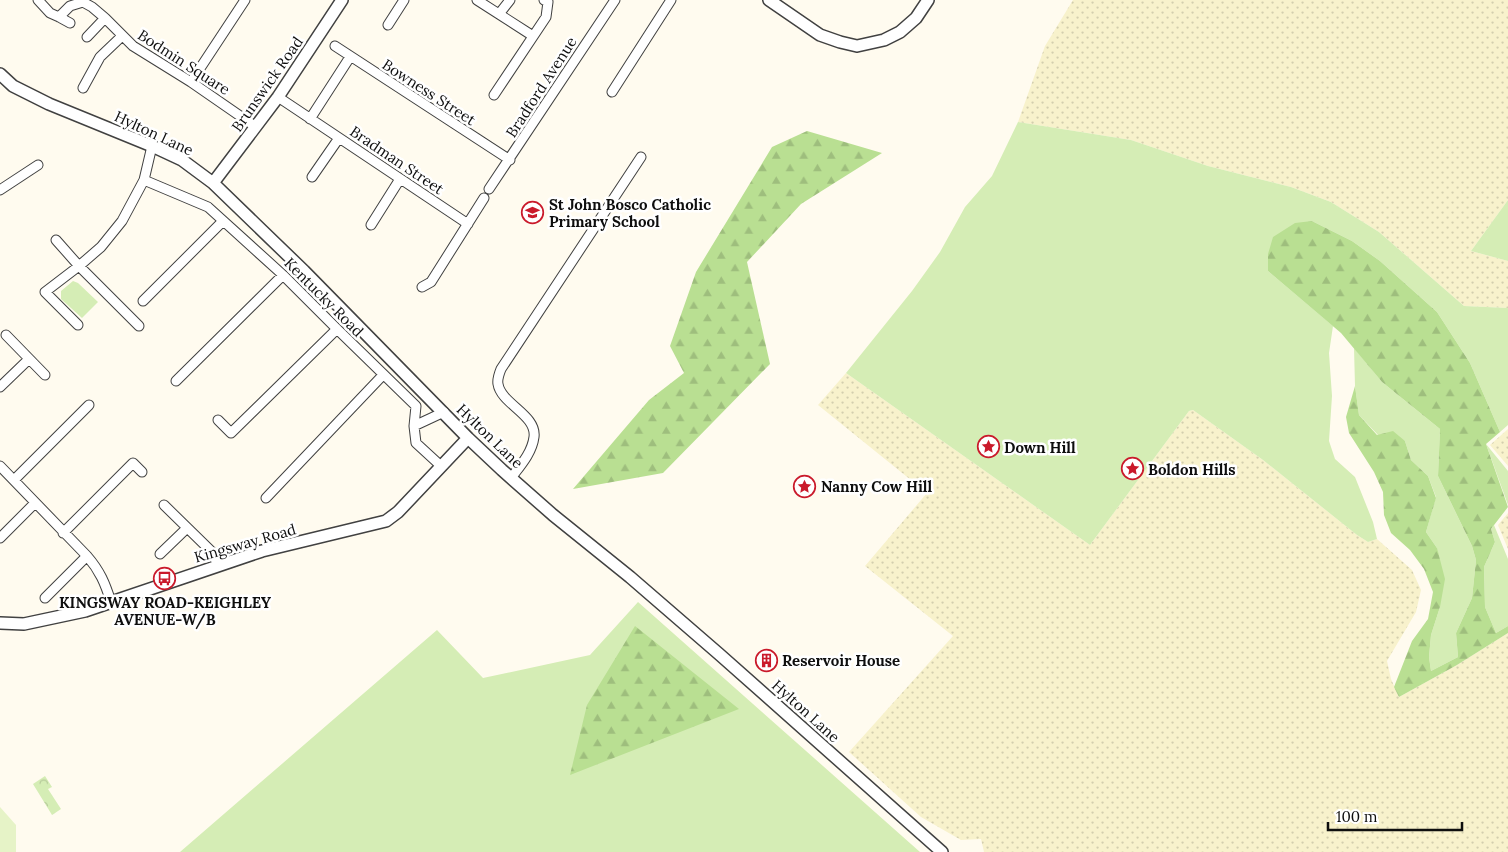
<svg xmlns="http://www.w3.org/2000/svg" width="1508" height="852" font-family="Lora,serif">
<defs>
<pattern id="farmland-dots" width="8" height="8" patternUnits="userSpaceOnUse" patternTransform="scale(1.25)"><rect width="8" height="8" fill="#f8f2cc"/><path d="M2 2h.1M6 6h.1" fill="none" stroke="#d3ceae" stroke-width="1.8" stroke-linecap="round"/></pattern>
<pattern id="forest-firs" width="22" height="20" patternUnits="userSpaceOnUse" patternTransform="scale(1.25)"><rect width="22" height="20" fill="#b9df92"/><path d="M5 1l3.5 6h-7zM16 11l3.5 6h-7z" fill="#9ebe7d"/></pattern>
<pattern id="park-crowns" width="20" height="18" patternUnits="userSpaceOnUse" patternTransform="scale(1.25)"><rect width="20" height="18" fill="#d5edb5"/><path d="M2 6a3 3 0 1 1 6 0M12 15a3 3 0 1 1 6 0" fill="none" stroke="#b6ca9a"/></pattern>
</defs>
<rect width="100%" height="100%" fill="#fffbef"/>
<path fill="url(#farmland-dots)" d="M1073,0H1508V200L1471,251L1508,261V308L1464,306L1379,232L1331,202L1291,187L1208,166L1131,140L1018,122L1045,46Z
M846,373L1090,545L1189,411L1193,410L1263,460L1357,535L1368,542L1377,539L1412,570L1421,590L1416,612L1387,661L1391,679L1399,697L1457,665L1508,633V852H984L981,839L961,840L921,817L849,752L953,636L865,566L927,493L818,405Z
M1508,429V466L1490,445Z
M1508,513V549L1498,525Z"/>
<path fill="#d5edb5" d="M1018,122L1131,140L1208,166L1291,187L1331,202L1379,232L1464,306L1508,308V425L1500,432L1470,363L1437,312L1380,261L1352,241L1312,221L1268,271L1333,326L1329,353L1332,396L1329,441L1335,459L1355,477L1373,522L1377,539L1368,542L1357,535L1263,460L1193,410L1189,411L1090,545L846,373L912,291L940,252L965,207L992,176Z
M1508,200V261L1471,251Z
M73,281L78,283L98,302L82,318L61,299V291Z
M1354,348L1382,382L1440,429L1438,476L1472,546L1476,560L1472,598L1456,633L1458,657L1431,671L1429,657L1431,635L1440,607L1437,548L1426,532L1436,497L1428,476L1411,460L1405,441L1378,435L1359,415L1355,386Z
M1486,444L1508,471V505Z
M1494,525L1508,559V626L1496,633L1485,607L1484,567L1495,542L1491,529Z
M638,602L920,852H180L437,630L483,678L590,655Z"/>
<path fill="url(#forest-firs)" d="M807,131L882,153L801,204L747,262L770,364L663,473L573,489L649,400L684,373L670,346L696,272L772,147Z
M1312,221L1352,241L1380,261L1437,312L1470,363L1500,432L1486,444L1508,507L1491,529L1495,542L1484,567L1485,607L1496,633L1508,626V633L1457,665L1399,697L1394,687L1412,641L1428,619L1433,592L1424,569L1410,550L1391,533L1384,515L1383,492L1374,472L1349,433L1346,417L1355,386L1359,415L1377,435L1393,431L1405,441L1411,460L1428,476L1436,498L1426,532L1437,548L1445,579L1440,607L1431,635L1429,657L1431,671L1458,657L1456,633L1472,598L1476,560L1472,546L1438,476L1440,429L1382,382L1341,333L1268,271V254L1273,237L1295,223Z
M635,626L739,709L570,775L587,705Z"/>
<path fill="url(#park-crowns)" d="M45,776L52,787L48,789L61,809L52,815L33,784Z"/>
<path fill="#e6f3c7" d="M0,807L16,825V852H0Z"/>
<g fill="none" stroke-linecap="round" stroke-linejoin="round">
<defs>
<path id="minor" d="M38,0L50,13L59,17L70,23
M477,0L533,36
M499,14L510,0
M59,17L70,6L83,2L92,7L105,18L133,46L191,82L256,127
M388,25L404,0
M87,37L105,18
M335,46L510,160
M191,82L245,0
M83,88L100,57L122,36
M612,92L671,0
M494,95L546,17L548,2L544,0
M278,97L468,224
M310,119L350,57
M312,177L339,138
M144,180L208,207L283,275L337,329L416,406L414,426L416,443L441,466
M489,189L615,0
M0,190L38,165
M371,225L400,179
M56,240L79,266L139,326
M422,287L431,282L484,198
M143,301L223,221
M78,325L45,292L79,266L101,247L122,221L144,180L152,146
M6,335L45,375
M176,381L283,275
M0,387L29,359
M218,420L231,433L337,329
M414,426L444,412
M0,466L87,556C100,571 105,583 111,602
M511,478C520,466 532,453 534,437C537,415 501,404 498,384C497,379 499,374 501,369L641,157
M14,480L89,405
M266,498L383,375
M164,505L211,551L218,565
M63,533L133,463L142,472
M0,538L35,503
M160,554L187,528
M45,598L87,556"/>
<path id="tertiary" d="M769,0L820,35L840,42L857,46L884,40L900,32L916,18L928,0
M0,74L13,86L49,104L152,146L182,160L213,183L304,271L468,438L502,470L553,515L630,577L719,654L942,852
M213,183L278,97L342,0
M0,623L24,624L85,611L262,551L386,521L398,512L468,438"/>
</defs>
<use href="#minor" stroke="#414141" stroke-width="11"/>
<use href="#tertiary" stroke="#414141" stroke-width="14"/>
<use href="#minor" stroke="#fff" stroke-width="9"/>
<use href="#tertiary" stroke="#fff" stroke-width="11"/>
</g>
<defs>
<symbol id="school-ring" viewBox="-11 -11 22 22"><circle r="9.5" fill="#fff" stroke="#ca1a2b" stroke-width="1.5"/><path d="M0-5L7-2L0 1L-7-2ZM-4 1L0 2.5L4 1V4Q0 6-4 4Z" fill="#ca1a2b"/></symbol>
<symbol id="sight-ring" viewBox="-11 -11 22 22"><circle r="9.5" fill="#fff" stroke="#ca1a2b" stroke-width="1.5"/><path d="M0-6L1.8-2.2L6-1.7L2.9 1.2L3.7 5.4L0 3.3L-3.7 5.4L-2.9 1.2L-6-1.7L-1.8-2.2Z" fill="#ca1a2b"/></symbol>
<symbol id="bus-ring" viewBox="-11 -11 22 22"><circle r="9.5" fill="#fff" stroke="#ca1a2b" stroke-width="1.5"/><path d="M-5-6H5V4H4V6H2V4H-2V6H-4V4H-5ZM-3.5-4V0h7V-4ZM-3.5 1.2v1.5H-2V1.2ZM2 1.2v1.5H3.5V1.2Z" fill="#ca1a2b"/></symbol>
<symbol id="building-ring" viewBox="-11 -11 22 22"><circle r="9.5" fill="#fff" stroke="#ca1a2b" stroke-width="1.5"/><path d="M-4-6H4V6H1V3H-1V6H-4ZM-2.5-4.3h1.7v1.8h-1.7ZM.8-4.3h1.7v1.8H.8ZM-2.5-1h1.7V.8h-1.7ZM.8-1h1.7V.8H.8Z" fill="#ca1a2b"/></symbol>
</defs>
<g fill-rule="evenodd">
<use href="#school-ring" x="520" y="200" width="25" height="25"/>
<use href="#sight-ring" x="976" y="434" width="25" height="25"/>
<use href="#sight-ring" x="1120" y="456" width="25" height="25"/>
<use href="#sight-ring" x="792" y="474" width="25" height="25"/>
<use href="#bus-ring" x="152" y="566" width="25" height="25"/>
<use href="#building-ring" x="754" y="648" width="25" height="25"/>
</g>
<g text-anchor="middle" dominant-baseline="central" stroke-width="5" stroke-linejoin="round" paint-order="stroke">
<g font-size="15" fill="#0e0e0e" stroke="#fff">
<text transform="translate(184 62) rotate(33)">Bodmin Square</text>
<text transform="translate(267 84) rotate(-55)">Brunswick Road</text>
<text transform="translate(541 87) rotate(-57)">Bradford Avenue</text>
<text transform="translate(429 92) rotate(33)">Bowness Street</text>
<text transform="translate(154 133) rotate(25)">Hylton Lane</text>
<text transform="translate(397 160) rotate(34)">Bradman Street</text>
<text transform="translate(324 297) rotate(45)">Kentucky Road</text>
<text transform="translate(490 436) rotate(44)">Hylton Lane</text>
<text transform="translate(245 543) rotate(-16)">Kingsway Road</text>
<text transform="translate(806 711) rotate(42)">Hylton Lane</text>
</g>
<g font-size="15" font-weight="bold" fill="#0e0e0e" stroke="#fff" text-anchor="start">
<text x="549" y="204">St John Bosco Catholic<tspan x="549" dy="17">Primary School</tspan></text>
<text x="1004" y="447">Down Hill</text>
<text x="1148" y="469">Boldon Hills</text>
<text x="821" y="486">Nanny Cow Hill</text>
<text x="165" y="602" text-anchor="middle">KINGSWAY ROAD-KEIGHLEY<tspan x="165" dy="17">AVENUE-W/B</tspan></text>
<text x="782" y="660">Reservoir House</text>
</g>
</g>
<path d="M1328 822v8h134v-8" fill="none" stroke="#0e0e0e" stroke-width="2.5"/>
<text x="1336" y="822" font-size="15" fill="#0e0e0e" stroke="#ffffff" stroke-width="4" paint-order="stroke">100 m</text>
</svg>
